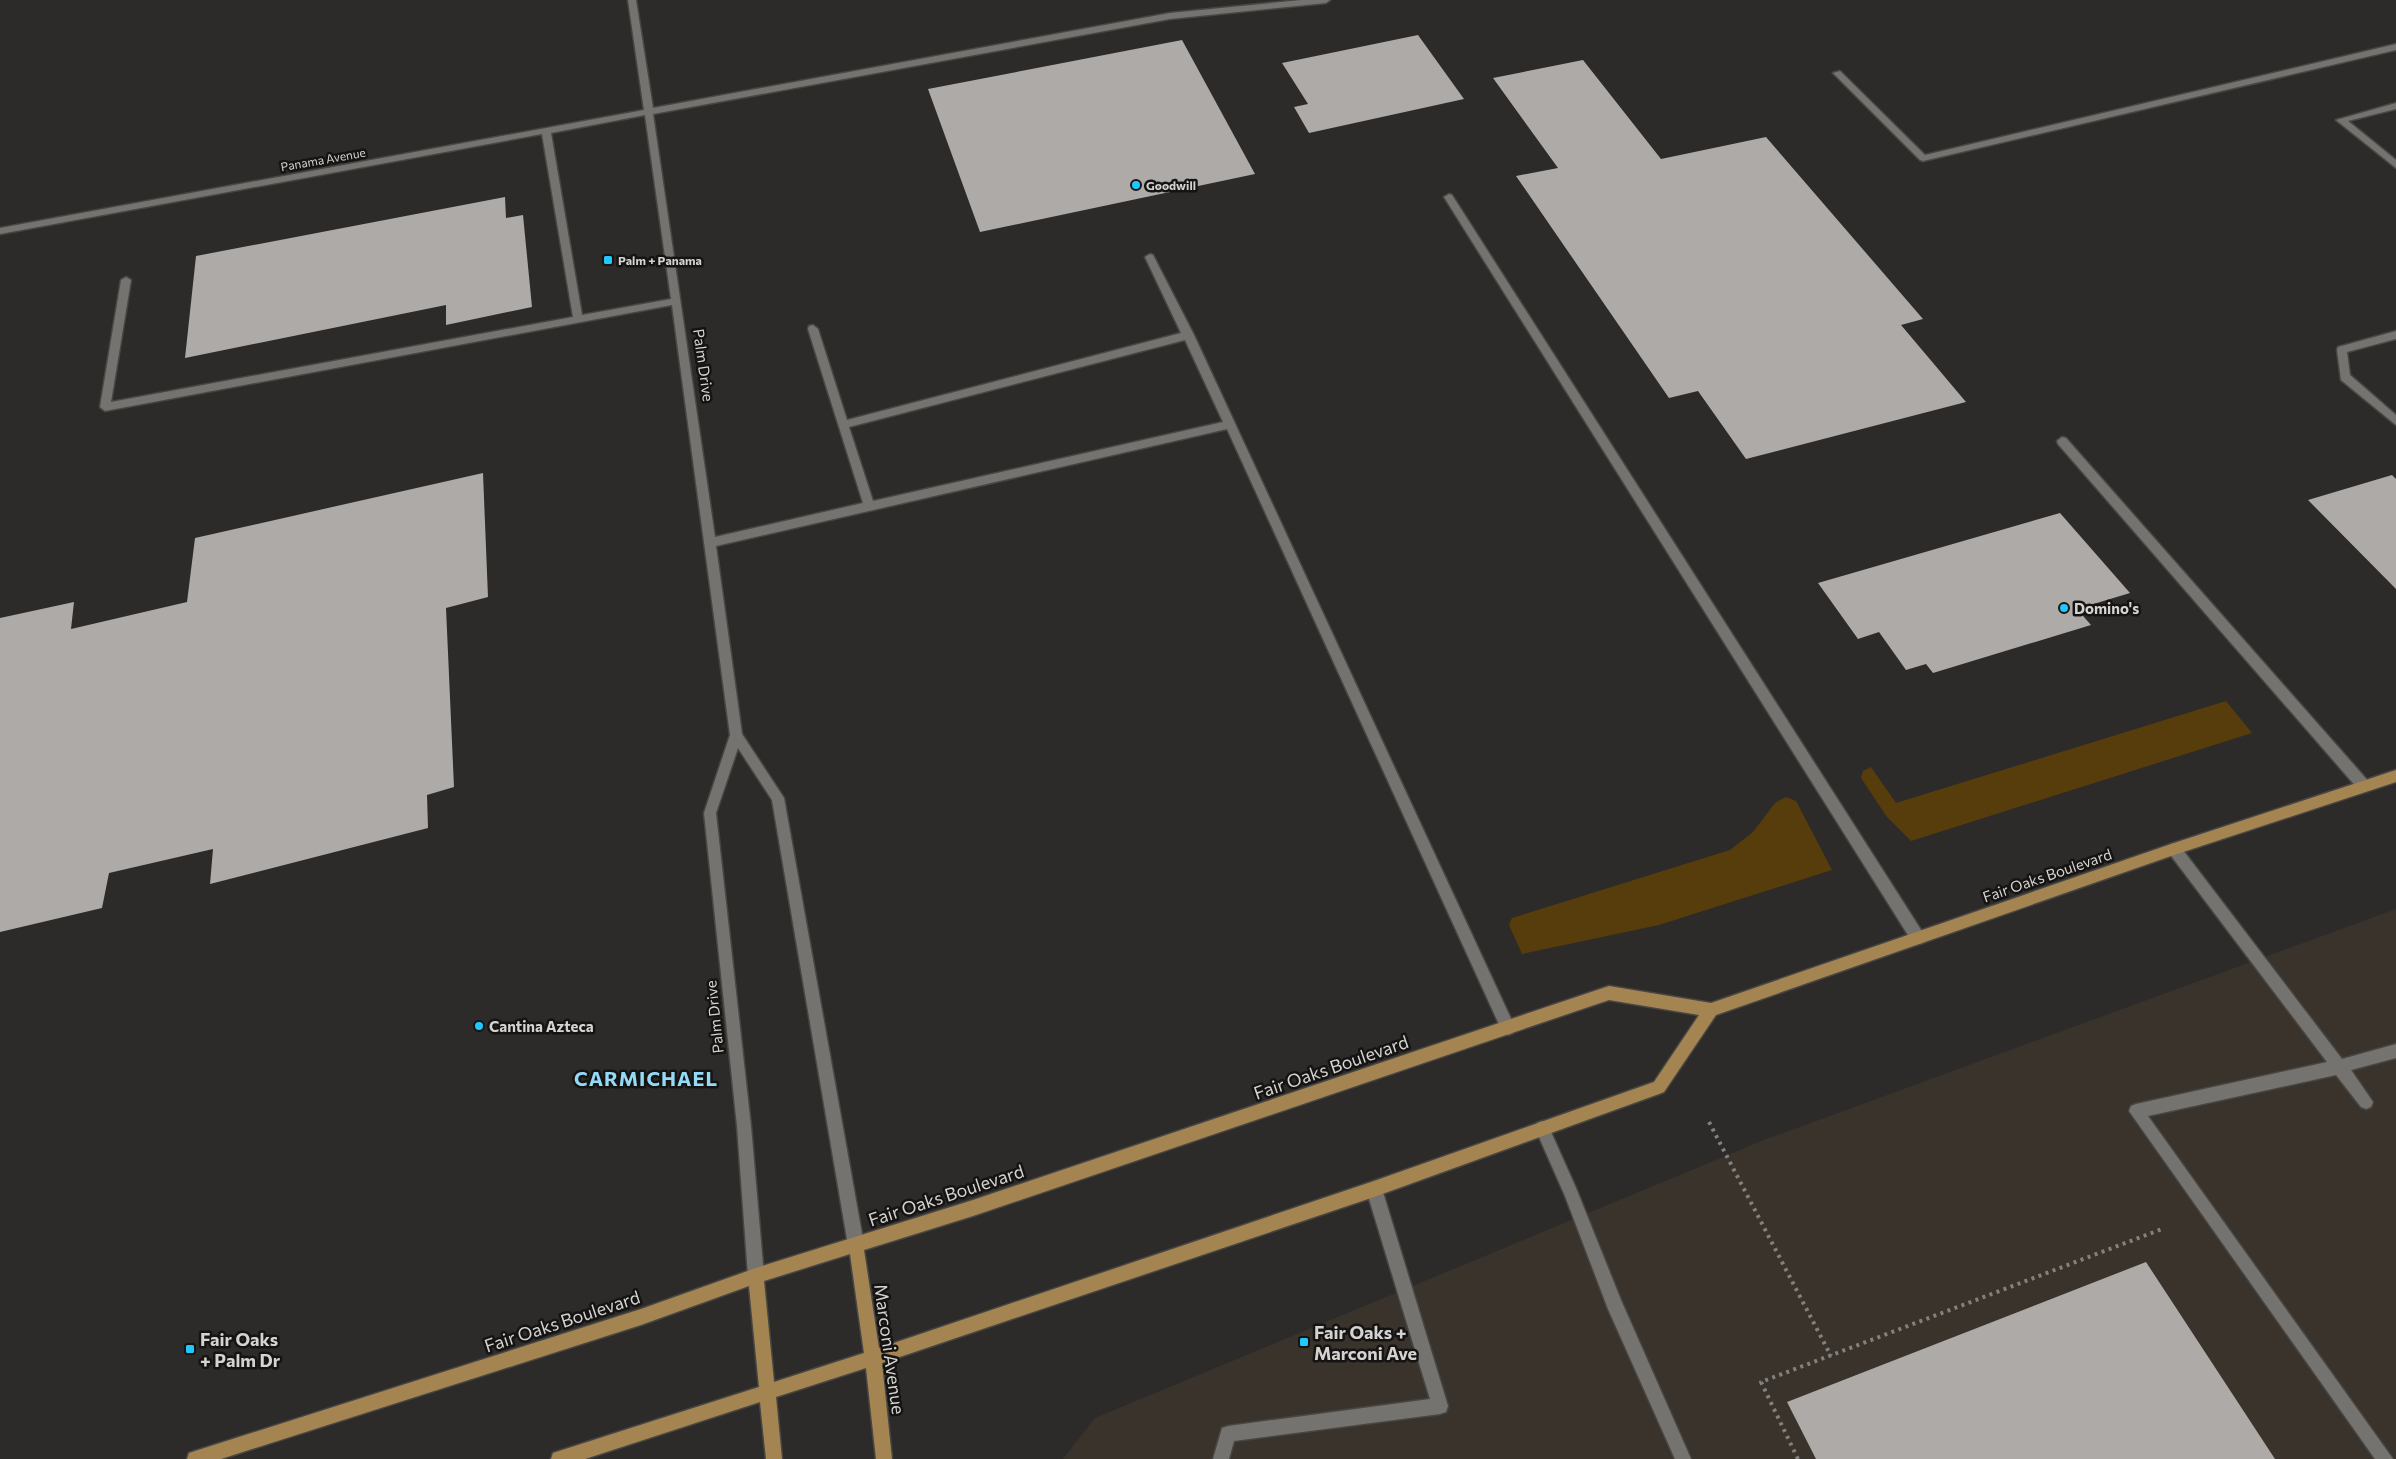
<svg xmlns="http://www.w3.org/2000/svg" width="2396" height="1459" font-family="Commissioner,sans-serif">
<rect width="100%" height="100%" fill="#2d2b29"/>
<path fill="#39332b" d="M2396,909V1459H1063L1095,1418L1764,1140Z"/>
<path fill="#573c0c" d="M2226,701L2252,733L1911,841L1887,817L1861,778L1863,771L1871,767L1896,803Z
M1786,797L1796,801L1832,870L1659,925L1522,954L1509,925L1512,918L1730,850L1753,832L1775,803Z"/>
<path fill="#adaaa7" d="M1418,35L1464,99L1309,133L1294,107L1308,104L1282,63Z
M1182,40L1255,174L980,232L928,89Z
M1583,60L1661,159L1766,137L1923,319L1901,325L1966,402L1746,459L1698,391L1669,398L1516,176L1558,168L1493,78Z
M505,197L506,218L523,215L532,307L446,325V305L185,358L196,256Z
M483,473L488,597L446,608L454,787L427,795L428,828L210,884L213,849L109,873L102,908L0,932V618L74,602L71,629L187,602L195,538Z
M2392,475L2396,479V589L2308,500Z
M2060,513L2130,593L2077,609L2091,625L1933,673L1926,664L1906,670L1879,632L1858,639L1818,583Z
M2146,1262L2275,1459H1816L1787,1402Z"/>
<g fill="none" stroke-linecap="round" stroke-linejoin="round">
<defs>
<path id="minor" d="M628,0H636L653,108L1170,13L1301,0H1330L1326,3L1170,19L653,114L715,537L863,503L808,329L809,326L813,325L818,329L847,420L1181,333L1145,257L1150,254L1153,255L1194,335L1513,1023L1515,1028L1513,1033L1508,1035L1503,1033L1227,429L716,546L742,734L784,798L864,1245L861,1250L856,1253L851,1250L848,1245L772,800L738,748L716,813L751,1126L764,1276L762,1282L756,1284L750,1282L748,1276L737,1126L704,813L730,735L672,305L105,411L100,407L121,280L126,277L131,280L111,402L573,317L542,134L0,234V228L644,110ZM645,115L671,299L582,315L551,133ZM1185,340L1223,422L873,501L849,427Z
M2396,44V50L1923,161L1920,160L1833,73L1840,71L1925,155Z
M2396,103V109L2348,121L2396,160V168L2336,120Z
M1449,194L1452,195L1923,933L1925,938L1923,943L1918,944L1913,943L1444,197Z
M2396,331V339L2347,352L2350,375L2396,415V425L2341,380L2337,350L2338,347Z
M2062,437L2066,438L2369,782L2370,786L2369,790L2364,792L2359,790L2058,444L2057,441Z
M2174,843L2179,845L2342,1059L2396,1044V1058L2351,1070L2373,1102L2371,1107L2366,1109L2361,1107L2336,1075L2148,1116L2393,1459H2375L2129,1111L2131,1106L2136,1104L2327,1062L2169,853L2167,849L2169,845Z
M1542,1121L1547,1123L1576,1188L1621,1300L1691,1459H1675L1608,1309L1565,1196L1535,1128L1537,1123Z
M1374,1181L1379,1184L1382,1189L1448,1406L1446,1412L1440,1414L1234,1441L1229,1459H1213L1222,1428L1228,1426L1430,1399L1366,1189L1369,1184Z"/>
<path id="major" d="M2396,770V782L2174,855L1716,1015L1664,1092L1659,1094L1374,1197L882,1363L892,1459H876L866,1368L776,1397L782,1459H766L760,1402L585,1459H551L553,1453L559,1451L759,1387L749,1286L641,1325L221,1459H187L189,1453L195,1451L641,1309L756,1268L973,1200L1609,986L1711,1003L2174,843ZM1609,1000L1699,1015L1654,1082L1374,1181L879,1348L864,1250L973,1216ZM850,1254L864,1353L774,1382L764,1281Z"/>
</defs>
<use href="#minor" stroke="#474643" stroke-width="3"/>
<use href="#major" stroke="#474643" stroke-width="3"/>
<path stroke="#82817f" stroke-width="4" stroke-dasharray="3 4.5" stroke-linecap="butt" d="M1709,1122L1831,1356
M1798,1459L1761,1382L2162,1229"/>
<use href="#minor" fill="#757370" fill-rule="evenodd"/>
<use href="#major" fill="#a48451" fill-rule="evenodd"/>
</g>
<g fill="#20c9fd" stroke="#151413" stroke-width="2">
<circle cx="1136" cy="185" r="5"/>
<rect x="603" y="255" width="10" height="10" rx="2.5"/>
<circle cx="2064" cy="608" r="5"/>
<circle cx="479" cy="1026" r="5"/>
<rect x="1299" y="1337" width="10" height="10" rx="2.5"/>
<rect x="185" y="1344" width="10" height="10" rx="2.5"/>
</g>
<g text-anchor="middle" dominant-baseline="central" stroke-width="5" stroke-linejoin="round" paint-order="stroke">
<g font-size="12" fill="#d4d3d1" stroke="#151413">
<text transform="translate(323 159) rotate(-10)">Panama Avenue</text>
</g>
<g font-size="12" font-weight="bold" fill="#d4d3d1" stroke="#151413" text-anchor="start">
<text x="1146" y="185">Goodwill</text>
<text x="618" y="260">Palm + Panama</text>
</g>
<g font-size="15" fill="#d4d3d1" stroke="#151413">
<text transform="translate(704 365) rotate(82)">Palm Drive</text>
<text transform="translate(2047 875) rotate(-19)">Fair Oaks Boulevard</text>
<text transform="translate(714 1017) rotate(-96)">Palm Drive</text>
</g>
<g font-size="15" font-weight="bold" fill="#d4d3d1" stroke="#151413" text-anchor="start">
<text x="2074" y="608">Domino's</text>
<text x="489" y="1026">Cantina Azteca</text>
</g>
<g font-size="18" fill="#d4d3d1" stroke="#151413">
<text transform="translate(1331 1067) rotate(-19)">Fair Oaks Boulevard</text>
<text transform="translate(946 1195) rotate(-18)">Fair Oaks Boulevard</text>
<text transform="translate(562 1321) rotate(-18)">Fair Oaks Boulevard</text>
<text transform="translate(890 1349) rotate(82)">Marconi Avenue</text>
</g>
<g font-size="18" font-weight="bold" fill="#d4d3d1" stroke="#151413" text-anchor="start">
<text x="1314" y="1332">Fair Oaks +<tspan x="1314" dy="21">Marconi Ave</tspan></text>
<text x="200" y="1339">Fair Oaks<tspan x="200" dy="21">+ Palm Dr</tspan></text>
</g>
<g font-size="20" font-weight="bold" letter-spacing="1" fill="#94daf6" stroke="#151413">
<text x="646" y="1078">CARMICHAEL</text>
</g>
</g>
</svg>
